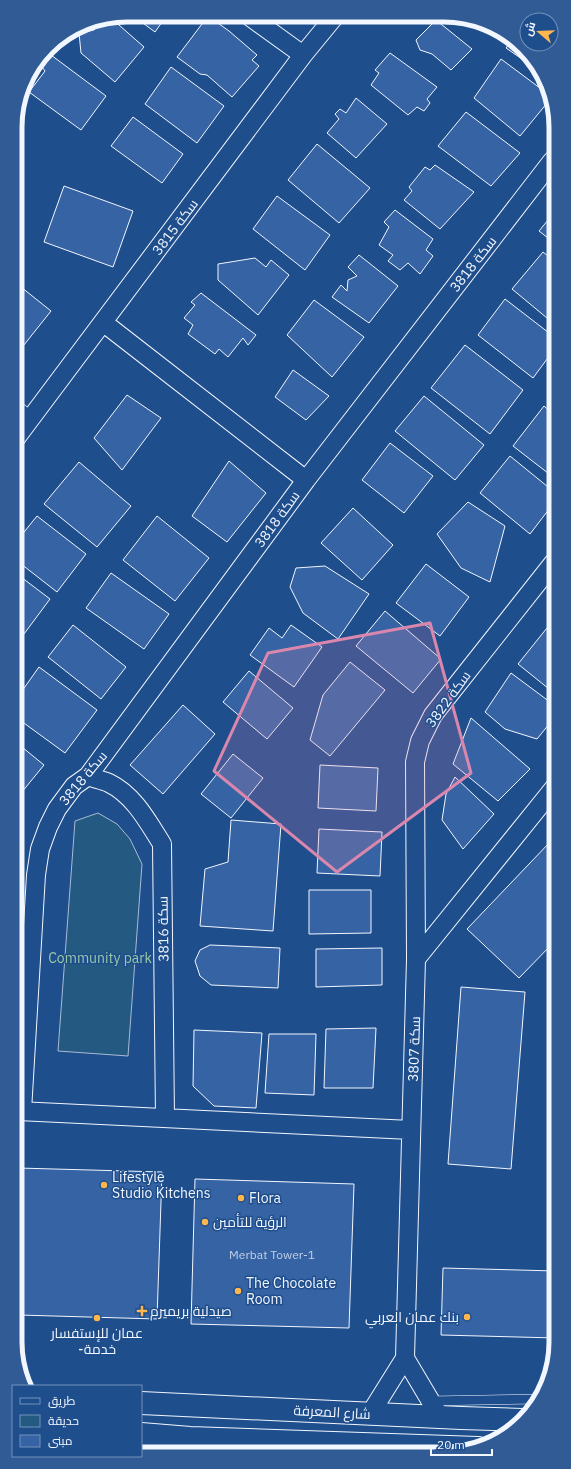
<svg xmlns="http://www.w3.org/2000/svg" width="571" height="1469" font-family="'IBM Plex Sans',Cairo,sans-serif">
<rect width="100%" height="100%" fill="#1f4e8c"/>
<path fill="#245a82" stroke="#a8bbd7" d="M98,813L117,824L130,839L142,864L128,1056L58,1051L75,821Z"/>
<path fill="#3563a3" stroke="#f2f6ff" d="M132,15H167L155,32Z
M208,16L229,31L257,55L252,60L259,66L232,97L207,75L200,74L177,57Z
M111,18L144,47L115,82L81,53L79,33L94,30L103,20Z
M436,20L472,49L451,70L432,54L420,50L416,40Z
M512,40L518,43L532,66L506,48Z
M390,53L437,87L427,99L430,103L424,111L417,107L408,115L371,85L379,73L375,70Z
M51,55L106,96L81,130L29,92L45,71L42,67Z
M501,59L552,97L520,136L474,98Z
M171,67L224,106L197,143L145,104Z
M356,98L387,124L356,158L327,133L339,119L335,114L340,109L346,113Z
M466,112L520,153L491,186L438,146Z
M133,117L183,154L162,183L111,146Z
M317,144L370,188L339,223L288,180Z
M435,165L474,192L440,229L404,200L412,191L409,187L425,167L430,170Z
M64,186L133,211L113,267L44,242Z
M277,196L330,235L305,270L253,229Z
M395,210L433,239L426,250L433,256L420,274L408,263L400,270L388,261L393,255L379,245L389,227L384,222Z
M553,214V242L539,231Z
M543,252L553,260V323L512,289Z
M359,255L398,286L369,323L332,297L341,285L347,291L348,280L357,276L348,267Z
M255,258L266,267L271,260L289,275L258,315L218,280V264Z
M16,283L51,311L16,355Z
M201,293L256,335L248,345L243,338L228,357L219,349L215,354L188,334L193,325L184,318L195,305L191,302Z
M505,299L553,336V351L533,378L478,335Z
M314,300L364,337L332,377L287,335Z
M465,345L523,390L490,434L431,388Z
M293,370L329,396L306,420L275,397Z
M127,395L161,418L122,470L94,438Z
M424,396L484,445L455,480L395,431Z
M544,406L553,414V477L513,446Z
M390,443L433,476L404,513L362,480Z
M510,456L553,491V504L530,534L480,493Z
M229,461L266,493L227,542L192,516Z
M79,462L131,506L97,547L44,504Z
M468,502L505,526L490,582L461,568L437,534Z
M353,508L393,545L362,580L321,543Z
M37,516L86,554L57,592L16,560V542Z
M157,516L209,558L175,601L123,560Z
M426,564L469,597L440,636L396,603Z
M325,566L369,594L338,639L303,613L290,587L296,568Z
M111,573L169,614L144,649L86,608Z
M17,574L50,599L24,634L17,629Z
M385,611L441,659L413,693L356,646Z
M551,623L554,625V693L518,664Z
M73,625L126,667L101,699L48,657Z
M291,625L322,647L294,687L250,655L269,628L282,638Z
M350,662L385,690L330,756L310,740L323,695Z
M39,667L97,710L65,753L17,718V698Z
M249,671L293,708L267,739L223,702Z
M511,673L554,705V718L537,739L505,729L485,712Z
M183,705L215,734L163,794L130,765Z
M471,718L530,769L498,801L453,764Z
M17,743L44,765L17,798Z
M233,754L263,778L231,818L201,794Z
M320,765L378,768L376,811L318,808Z
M455,777L494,814L463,849L442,820L446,794Z
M231,820L281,824L273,931L200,926L205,869L228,862Z
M319,829L382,832L380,876L317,873Z
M551,841L554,844L555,941L519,978L467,929Z
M309,890H371V933L309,934Z
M210,945L280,948L278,988L211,985L200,976L195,961L200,950Z
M382,948V985L316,987V949Z
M461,987L525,992L511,1169L448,1164Z
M376,1028L373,1088H324L326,1029Z
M194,1030L262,1033L256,1108L214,1106L193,1086Z
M269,1034H316L314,1095L265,1093Z
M18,1168L162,1172L157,1319L19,1315Z
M195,1179L354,1184L349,1328L191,1324Z
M443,1268L556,1271V1338L441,1335Z"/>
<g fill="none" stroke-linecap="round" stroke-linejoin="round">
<defs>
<path id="service" d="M16,404L32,417
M430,1401L537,1399"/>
<path id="minor" d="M249,16L303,55
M104,323L306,480
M16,438L303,55L335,16
M88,776C95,779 103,780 109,783C134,795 148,822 162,844L165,1118
M416,959L415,762L420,741L433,715L554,562
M18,1111L411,1130
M22,1111L36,875L40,849L48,827L57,809L74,786L88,776L306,480L552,161
M405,1358L440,1417
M370,1414L405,1358L416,959L554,788"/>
<path id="primary" d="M141,1403L461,1418L522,1420
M141,1434L190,1438L478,1448"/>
</defs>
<use href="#service" stroke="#f2f6ff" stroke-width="10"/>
<use href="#minor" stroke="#f2f6ff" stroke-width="20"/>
<use href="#primary" stroke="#f2f6ff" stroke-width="24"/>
<use href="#service" stroke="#1f4e8c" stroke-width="9"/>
<use href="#minor" stroke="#1f4e8c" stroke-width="18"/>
<use href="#primary" stroke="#1f4e8c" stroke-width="22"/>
</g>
<path fill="#da87ad" fill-opacity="0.2" stroke="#da87ad" stroke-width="3" stroke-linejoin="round" d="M430,623L471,773L337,872L214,771L268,653Z"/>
<g fill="#ffb74d" stroke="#1f4e8c" stroke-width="1.5">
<circle cx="104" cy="1185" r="4"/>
<circle cx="241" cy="1198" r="4"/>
<circle cx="205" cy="1222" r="4"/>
<circle cx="238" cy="1291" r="4"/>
<path d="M140 1305h4v4h4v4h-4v4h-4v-4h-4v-4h4z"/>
<circle cx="467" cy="1317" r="4"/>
<circle cx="97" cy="1318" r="4"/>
</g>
<g text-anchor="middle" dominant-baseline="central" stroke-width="3" stroke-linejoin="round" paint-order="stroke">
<g font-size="12" fill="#c3d1e8">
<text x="272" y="1254">Merbat Tower-1</text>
</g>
<g font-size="14" fill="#f2f6ff" stroke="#1f4e8c">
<text transform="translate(175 227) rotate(-53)">سكة 3815</text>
<text transform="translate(473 264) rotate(-52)">سكة 3818</text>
<text transform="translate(277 519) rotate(-54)">سكة 3818</text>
<text transform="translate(448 699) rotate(-54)">سكة 3822</text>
<text transform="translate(83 778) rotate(-50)">سكة 3818</text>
<text transform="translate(163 929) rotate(-91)">سكة 3816</text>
<text transform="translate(414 1049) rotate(-88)">سكة 3807</text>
<text transform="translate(332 1412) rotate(3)">شارع المعرفة</text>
</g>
<g font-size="14" fill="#97c8a6" stroke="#1f4e8c">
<text x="100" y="958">Community park</text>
</g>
<g font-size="14" fill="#f2f6ff" stroke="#1f4e8c" text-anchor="start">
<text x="112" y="1177">Lifestyle<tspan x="112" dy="16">Studio Kitchens</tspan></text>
<text x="249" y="1198">Flora</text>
<text x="213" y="1222">الرؤية للتأمين</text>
<text x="246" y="1283">The Chocolate<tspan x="246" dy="16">Room</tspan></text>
<text x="150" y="1311">صيدلية بريميرم</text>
<text x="459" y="1317" text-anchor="end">بنك عمان العربي</text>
<text x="97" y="1333" text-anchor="middle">عمان للإستفسار<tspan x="97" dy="16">-خدمة</tspan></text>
</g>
</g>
<path d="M0 0H571V1469H0ZM127 22H444A105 105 0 0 1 549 127V1342A105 105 0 0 1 444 1447H127A105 105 0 0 1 22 1342V127A105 105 0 0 1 127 22Z" fill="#305b95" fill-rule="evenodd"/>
<path fill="none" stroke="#f2f6ff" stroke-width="5" d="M127 22H444A105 105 0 0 1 549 127V1342A105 105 0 0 1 444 1447H127A105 105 0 0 1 22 1342V127A105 105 0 0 1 127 22Z"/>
<rect x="12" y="1385" width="130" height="72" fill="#1f4e8c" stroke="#7391ba"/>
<rect x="20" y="1398" width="20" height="6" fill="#1f4e8c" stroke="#7391ba"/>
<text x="48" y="1405" font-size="12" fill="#f2f6ff">طريق</text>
<rect x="20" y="1415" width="20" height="12" fill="#245a82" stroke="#7391ba"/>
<text x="48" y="1425" font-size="12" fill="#f2f6ff">حديقة</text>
<rect x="20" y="1435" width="20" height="12" fill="#3563a3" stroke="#7391ba"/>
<text x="48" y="1445" font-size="12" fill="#f2f6ff">مبنى</text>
<g transform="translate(539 32) rotate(289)"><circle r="19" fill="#1f4e8c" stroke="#7391ba"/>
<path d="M0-3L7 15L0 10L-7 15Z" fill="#ffb74d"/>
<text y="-6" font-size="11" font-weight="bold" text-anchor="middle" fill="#f2f6ff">ش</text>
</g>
<path d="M431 1449v6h61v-6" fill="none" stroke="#f2f6ff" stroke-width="2"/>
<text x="437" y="1449" font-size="12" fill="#f2f6ff" stroke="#1f4e8c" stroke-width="3" paint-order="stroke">20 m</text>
</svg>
